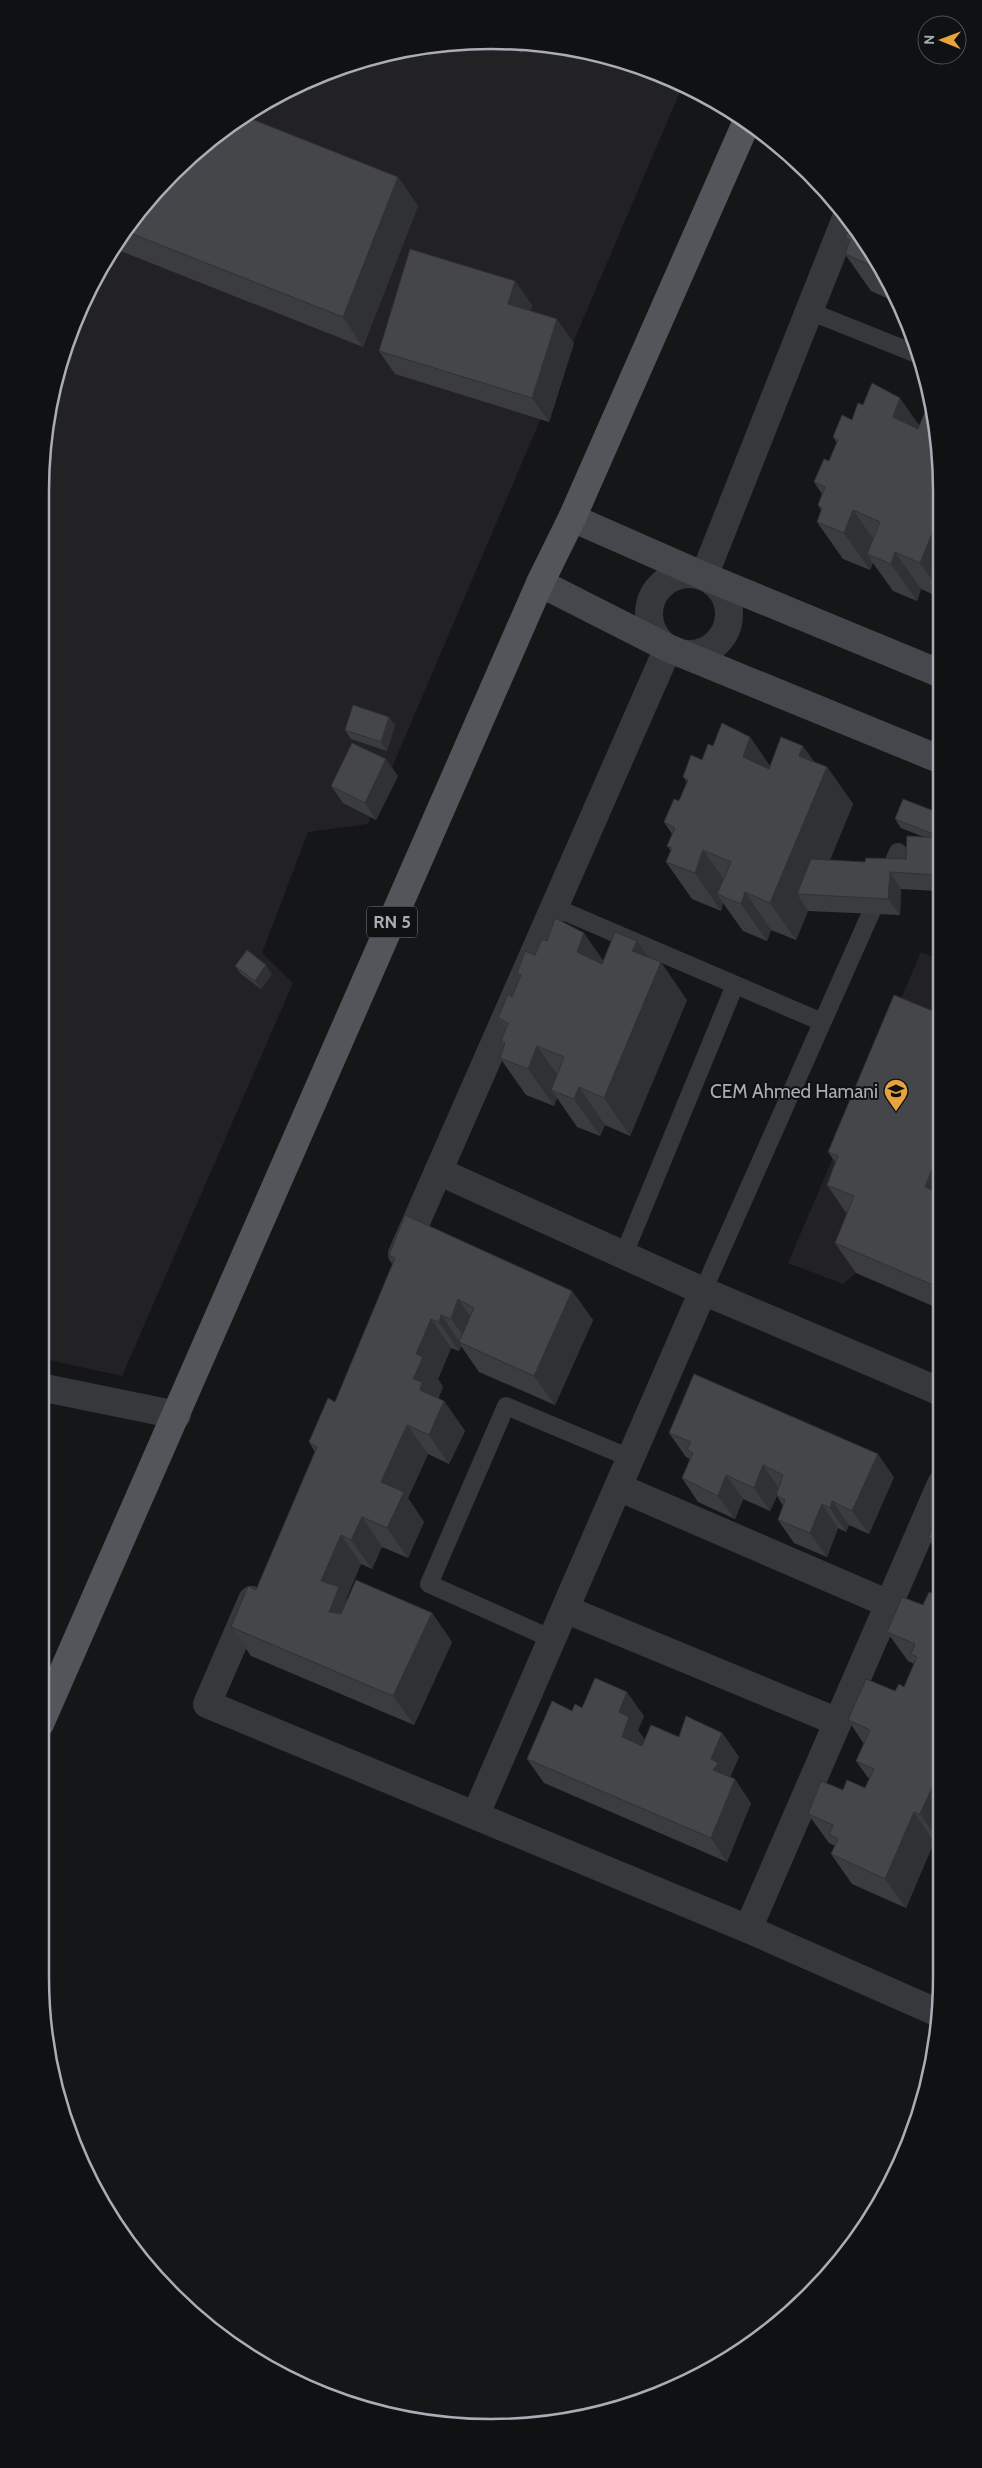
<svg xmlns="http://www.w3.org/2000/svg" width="982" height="2468" font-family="Cabin,sans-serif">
<rect width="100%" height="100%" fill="#151617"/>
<path fill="#222224" d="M461,41L550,44L636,64L682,87L368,824L308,832L262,953L293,983L122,1376L40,1358V491L64,346L100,266L152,194L216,133L291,87L374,55Z
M921,952L939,960L940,1309L856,1273L843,1284L788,1263Z"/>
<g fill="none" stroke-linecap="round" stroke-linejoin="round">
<path stroke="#37383c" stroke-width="18" d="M809,311L914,353
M554,907L822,1022
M624,1254L735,985
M703,1291L898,852
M552,1639L429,1584L506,1406L630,1458"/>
<path stroke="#37383c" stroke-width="28" d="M649 614a40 40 0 1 1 80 0a40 40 0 1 1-80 0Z
M704,576L846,218
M438,1171L703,1291L941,1392
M402,1254L668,648
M40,1387L177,1415
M618,1487L889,1604
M252,1600L207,1704L748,1929L936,2012
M565,1609L838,1722
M476,1814L703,1291
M748,1929L941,1484"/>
<path stroke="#45474c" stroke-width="28" d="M572,518L704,576L939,673
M540,583L668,648L939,759"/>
<path stroke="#53555b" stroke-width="28" d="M40,1724L540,583L572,518L747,121"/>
</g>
<path fill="#3a3c40" d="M498,42L527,43L522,53Z
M398,177L418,206L363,347L113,248L152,194Z
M843,213L896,292L899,302L898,303L871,291L845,254L849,243L845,238L851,226L843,214Z
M515,281L532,305L530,311L574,343L549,422L395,374L379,351Z
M852,420L920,425L938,432L939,597L921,589L917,601L893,591L873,563L870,570L843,559L817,522L821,510L818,505L822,494L814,482L829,461L837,443L833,437Z
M395,725L387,751L351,739L345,730Z
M750,737L770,766L815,762L827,767L853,804L830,860L865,862L906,859L924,837L901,828L895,819L939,813V891L901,889L900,915L808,911L796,940L771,930L767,941L743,931L723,903L721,911L692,899L666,862L671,851L667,846L672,834L664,822L679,801L687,782L683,777L702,760L713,746Z
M398,776L376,820L343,803L331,786Z
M637,941L649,958L687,1000L630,1136L605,1125L600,1136L577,1127L557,1098L554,1106L526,1095L500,1058L504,1046L501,1041L506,1029L498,1018L512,997L520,978L517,973L535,955L603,961Z
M235,966L272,974L261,989L241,974Z
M940,1014V1309L856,1273L835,1243L847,1214L827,1185L835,1162L828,1152Z
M389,1255L572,1291L593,1320L555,1405L479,1372L461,1346L459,1351L451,1348L438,1379L443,1387L438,1399L444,1401L465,1431L449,1464L428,1454L408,1498L424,1522L408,1558L382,1547L372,1569L361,1564L346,1599L347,1600L432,1613L452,1642L414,1725L251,1656L231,1627L256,1590L315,1452L309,1442L335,1402L394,1262Z
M669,1433L894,1477L869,1534L849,1525L846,1532L838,1528L827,1557L794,1543L778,1520L783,1506L777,1496L770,1511L743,1499L735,1519L698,1502L682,1478L690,1459L686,1457Z
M941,1508V1557L928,1538Z
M941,1564V1589L934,1579Z
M941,1598L942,1842L941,1844L934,1842L906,1908L852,1884L831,1854L835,1846L829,1843L808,1814L843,1790L865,1788L869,1779L856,1761L864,1744L848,1720L904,1687L914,1664L908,1661L887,1632L923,1605Z
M582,1708L644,1716L638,1730L645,1740L722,1733L739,1757L730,1777L751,1803L727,1862L544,1783L527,1759L572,1711Z"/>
<path fill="#303134" d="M515,43H527L522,53Z
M398,177L418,206L363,347L343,317Z
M874,260L896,292L899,302L898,303L872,266Z
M515,281L532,305L525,328L508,304Z
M557,319L574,343L549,422L532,398Z
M900,398L926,435L893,417Z
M853,510L879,547L867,554L873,563L870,570L844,533Z
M938,519V589L920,563Z
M895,552L921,589L917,601L891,564Z
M389,717L395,725L387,751L381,742Z
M750,737L776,775L743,757Z
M803,746L824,775L827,767L853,804L815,895L797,894L808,911L796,940L770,903L799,756Z
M386,759L398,776L376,820L365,803Z
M939,828V839L936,835Z
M703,850L729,887L717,894L723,903L721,911L695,873Z
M890,872L901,889L900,915L888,899Z
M745,892L771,930L767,941L741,904Z
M584,933L610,970L577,952Z
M637,941L658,970L661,962L687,1000L630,1136L604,1098L632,951Z
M266,965L272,974L261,989L255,981Z
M537,1046L563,1083L551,1090L557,1098L554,1106L528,1069Z
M579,1087L605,1125L600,1136L574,1099Z
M940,1149V1209L925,1187Z
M572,1291L593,1320L555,1405L534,1376Z
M458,1299L479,1329L472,1348L451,1319Z
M441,1315L461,1344L459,1342L461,1346L459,1351L439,1322Z
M431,1319L451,1348L438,1379L443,1387L436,1402L444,1401L465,1431L449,1464L429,1435L420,1390L413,1379L416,1354Z
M407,1425L428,1454L408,1498L424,1522L408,1558L387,1528L381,1482Z
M878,1454L894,1477L869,1534L852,1511Z
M763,1465L779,1489L776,1495L777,1496L770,1511L754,1488Z
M726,1475L743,1499L735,1519L718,1496Z
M832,1501L849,1525L846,1532L830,1508Z
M822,1504L838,1528L827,1557L810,1533Z
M362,1517L382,1547L372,1569L351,1540Z
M341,1535L361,1564L346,1599L359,1617L349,1641L329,1612L321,1581Z
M432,1613L452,1642L414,1725L393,1696Z
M627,1692L644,1716L638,1730L645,1741L638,1761L622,1737L619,1712Z
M722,1733L739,1757L729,1779H735L751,1803L727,1862L711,1838L713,1770L711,1759Z
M941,1748L942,1842L941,1844L920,1814L935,1763Z
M914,1812L934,1842L906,1908L885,1879Z"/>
<path fill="#44464a" stroke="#303134" d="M244,116L398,177L343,317L125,231L152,194L216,133Z
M851,225L874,260L872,266L845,254L850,240L845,238Z
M410,249L515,281L508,304L557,319L532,398L379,351Z
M872,383L900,398L893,417L918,429L929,402L938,432V519L920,563L895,552L891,564L867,554L880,522L853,510L844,533L817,522L822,508L818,505L825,487L814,482L824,459L829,461L838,440L833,437L842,415L852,420L858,403L863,405Z
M353,705L389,717L381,742L345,730Z
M722,723L750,737L743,757L769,769L781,737L803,746L799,756L827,767L770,903L745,892L741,904L717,894L731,862L703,850L695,873L666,862L672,848L667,846L675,828L664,822L674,799L679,801L688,780L683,777L691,755L702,760L708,744L713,746Z
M352,743L386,759L365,803L331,786Z
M903,799L939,813V828L936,835L895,819Z
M907,836L939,838V875L890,872L888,899L797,894L811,859L865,862L866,858L906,859Z
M555,918L584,933L577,952L602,964L615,932L637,941L632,951L661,962L604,1098L579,1087L574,1099L551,1090L564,1057L537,1046L528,1069L500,1058L505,1043L501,1041L508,1023L498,1018L508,994L512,997L521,975L517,973L525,951L535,955L542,939L547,941Z
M247,950L266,965L255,981L235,966Z
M894,995L940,1014V1149L925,1187L940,1193V1288L835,1243L854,1196L827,1185L838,1156L828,1152Z
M405,1215L572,1291L534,1376L459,1342L474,1308L458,1299L451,1319L441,1315L439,1322L431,1319L416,1354L423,1357L413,1379L422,1382L420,1390L444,1401L429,1435L407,1425L381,1482L404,1492L387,1528L362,1517L351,1540L341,1535L321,1581L339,1587L329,1612L341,1614L356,1580L432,1613L393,1696L231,1627L248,1586L256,1590L317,1447L309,1442L328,1398L335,1402L395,1258L389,1255Z
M694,1374L878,1454L852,1511L832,1501L830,1508L822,1504L810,1533L778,1520L785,1500L776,1495L783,1475L763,1465L754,1488L726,1475L718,1496L682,1478L693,1453L687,1449L691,1442L669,1433Z
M941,1508V1543L928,1538Z
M941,1564V1582L934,1579Z
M929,1592L941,1598V1748L935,1763L941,1766V1768L920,1814L914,1812L885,1879L831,1854L838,1839L829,1834L833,1825L808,1814L821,1781L843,1790L847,1780L865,1788L874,1769L856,1761L870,1730L848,1720L866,1679L895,1691L899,1684L904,1687L917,1657L911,1654L915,1644L887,1632L902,1597L923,1605Z
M595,1678L627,1692L619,1712L629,1717L622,1737L642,1746L651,1725L679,1737L686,1716L722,1733L711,1759L718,1763L713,1770L735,1779L711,1838L527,1759L552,1701L572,1711L575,1704L582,1708Z"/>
<defs>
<symbol id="school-pin" viewBox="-11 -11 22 30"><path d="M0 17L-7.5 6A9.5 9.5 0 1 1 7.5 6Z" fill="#e7a33e" stroke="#101112"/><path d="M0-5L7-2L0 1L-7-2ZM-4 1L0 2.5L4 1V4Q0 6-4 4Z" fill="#111"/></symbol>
</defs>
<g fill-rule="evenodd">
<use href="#school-pin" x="882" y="1077" width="28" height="38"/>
</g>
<g text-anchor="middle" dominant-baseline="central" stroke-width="4" stroke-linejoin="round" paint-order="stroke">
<rect fill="#101112" stroke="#7a7e85" stroke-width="1" x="367" y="906.5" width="50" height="31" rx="4"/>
<g font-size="18" font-weight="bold" fill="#a8adb6">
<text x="392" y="922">RN 5</text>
</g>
<g font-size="19" fill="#a8adb6" stroke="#101112" text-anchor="end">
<text x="878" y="1091">CEM Ahmed Hamani</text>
</g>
</g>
<path d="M0 0H982V2468H0ZM491 49H491A442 442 0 0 1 933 491V1977A442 442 0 0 1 491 2419H491A442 442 0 0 1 49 1977V491A442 442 0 0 1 491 49Z" fill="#101112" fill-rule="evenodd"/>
<path fill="none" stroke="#a8adb6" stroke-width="2.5" d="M491 49H491A442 442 0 0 1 933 491V1977A442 442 0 0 1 491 2419H491A442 442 0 0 1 49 1977V491A442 442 0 0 1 491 49Z"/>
<g transform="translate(942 40) rotate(271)"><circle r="24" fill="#101112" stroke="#4d4f54"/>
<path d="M0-4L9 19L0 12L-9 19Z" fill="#e7a33e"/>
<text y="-8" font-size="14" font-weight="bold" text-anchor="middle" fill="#a8adb6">N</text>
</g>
</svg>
